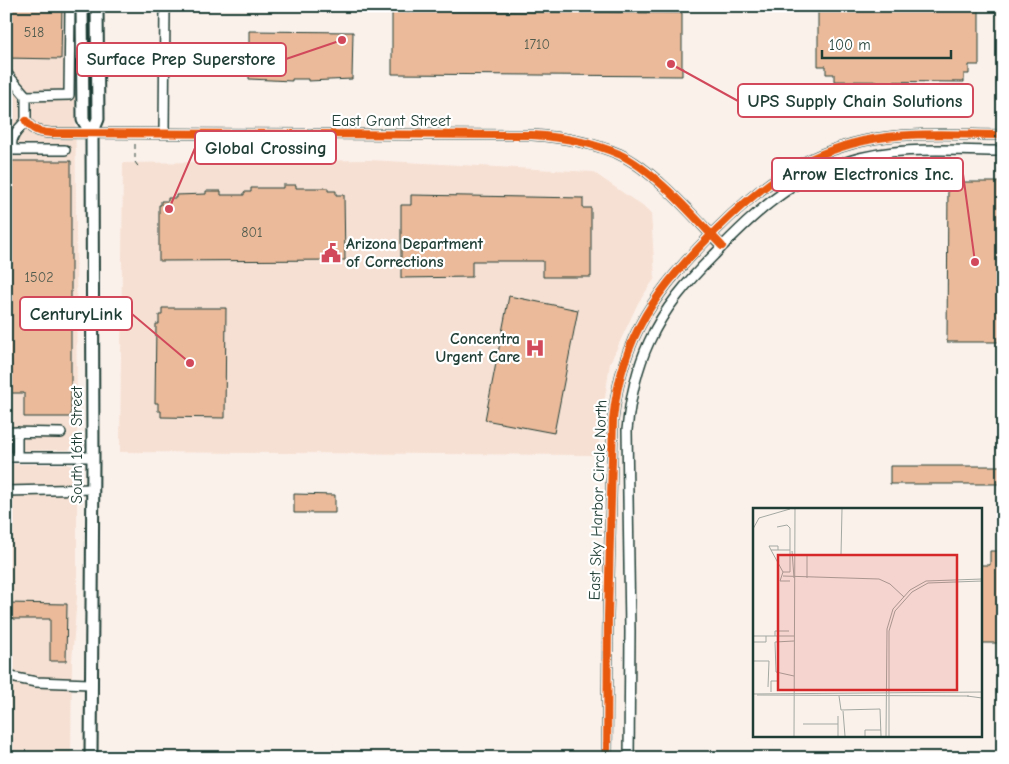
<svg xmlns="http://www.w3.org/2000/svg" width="1009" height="764" font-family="'Comic Neue',sans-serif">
<rect width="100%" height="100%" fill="#fbf1eb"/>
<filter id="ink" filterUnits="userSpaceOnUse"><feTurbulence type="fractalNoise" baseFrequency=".02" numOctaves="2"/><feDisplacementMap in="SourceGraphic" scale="10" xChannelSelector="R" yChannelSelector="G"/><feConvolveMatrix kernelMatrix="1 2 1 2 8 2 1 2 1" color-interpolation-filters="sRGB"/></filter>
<g filter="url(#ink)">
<path fill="#f6e0d3" d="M6,6H75L77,441L74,446L69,450L6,451Z
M369,160L593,172L651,212L655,278L638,303L610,363L597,455L120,452L123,163Z
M6,464H66L71,466L77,473V597L72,661L71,758H6Z"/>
<path fill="#eaba9b" stroke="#1f3d34" d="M6,6H62L61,59L6,58Z
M818,6H979V65H969V74H964V82L834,81V74H826V66H818Z
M392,11L682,13V76L392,74Z
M249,31L353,32L352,79L308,81V79H292V81L249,79Z
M6,161H71V417H24V393H6Z
M948,182H1003V342H947Z
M283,185H296V188H328V191H336V195H344L345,260L159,261V205H161V201H168V198H176V195L206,194V191H221V195H244V192H251V188H283Z
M411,195L583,198V208H591V277H543V261H472V277L401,278V205H411Z
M509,296L578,310L554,433L485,420Z
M162,308H226L225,418L161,417V411H158V403H155L156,324H159V315H162Z
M890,466H1003V484H890Z
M294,494L335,495V513H294Z
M990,551H1003V643H980V565H990Z
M6,603L67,604L66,661H50V619H6Z"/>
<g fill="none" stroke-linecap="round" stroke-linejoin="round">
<defs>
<path id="minor" d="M6,73L26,96V121C18,130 8,138 13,150H65
M26,96L69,95L70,6
M26,121C33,131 39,132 51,133L532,135C562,137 591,142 619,154C655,171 694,217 722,246
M164,133L165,6
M782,190C790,177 803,172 811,160
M6,432L61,433
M17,432V457
M6,457H93
M6,491L93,489
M6,676L36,682L90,684
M607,758L608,616L613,420C621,335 658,288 717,229C760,186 802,155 863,141C908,131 957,135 1003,135
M629,758L630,631L627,430C630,400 636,370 649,342C664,308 688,281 714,255C754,213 792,178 849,161C898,145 952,151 1003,151"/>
<path id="major" d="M82,6L83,120L92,133
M91,758L93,457L92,133L98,119L97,6"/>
</defs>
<use href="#minor" stroke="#1f3d34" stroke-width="12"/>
<use href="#major" stroke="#1f3d34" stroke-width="15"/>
<path stroke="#1f3d34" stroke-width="1" stroke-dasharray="5 4" stroke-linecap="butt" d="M135,144V162L140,169"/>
<use href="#minor" stroke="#fff" stroke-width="9"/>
<use href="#major" stroke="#fff" stroke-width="11"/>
<defs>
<path id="cycleway" d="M26,121C33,131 39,132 51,133L532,135C562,137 591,142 619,154C655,171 694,217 722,246
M607,758L608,616L613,420C621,335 658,288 717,229C760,186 802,155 863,141C908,131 957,135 1003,135"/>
</defs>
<use href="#cycleway" stroke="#fff" stroke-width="11"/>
<use href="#cycleway" stroke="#e8590c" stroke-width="8"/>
</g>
</g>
<defs>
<symbol id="civic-bare" viewBox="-9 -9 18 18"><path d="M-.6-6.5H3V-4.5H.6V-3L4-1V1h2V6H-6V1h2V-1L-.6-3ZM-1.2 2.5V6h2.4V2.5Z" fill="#d1495b" stroke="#fff" stroke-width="2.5" paint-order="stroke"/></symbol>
<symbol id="hospital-bare" viewBox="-9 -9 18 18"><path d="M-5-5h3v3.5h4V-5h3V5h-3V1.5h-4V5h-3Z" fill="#d1495b" stroke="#fff" stroke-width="2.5" paint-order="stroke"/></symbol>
</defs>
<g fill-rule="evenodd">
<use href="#civic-bare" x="317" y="239" width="28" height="28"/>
<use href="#hospital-bare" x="521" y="334" width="28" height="28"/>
</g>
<g text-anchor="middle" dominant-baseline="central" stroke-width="4.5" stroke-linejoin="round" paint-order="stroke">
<g font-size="14" fill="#525c4e">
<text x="34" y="32">518</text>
<text x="537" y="44">1710</text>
<text x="252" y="232">801</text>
<text x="39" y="277">1502</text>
</g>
<g font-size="16" fill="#1f3d34" stroke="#fff">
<text x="391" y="121">East Grant Street</text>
<text transform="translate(77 445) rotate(-90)">South 16th Street</text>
<text transform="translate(598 500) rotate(-88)">East Sky Harbor Circle North</text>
</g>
<g font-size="16" font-weight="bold" fill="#1f3d34" stroke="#fff" text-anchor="start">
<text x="346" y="244">Arizona Department<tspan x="346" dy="18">of Corrections</tspan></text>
<text x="520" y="339" text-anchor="end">Concentra<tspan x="520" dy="18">Urgent Care</tspan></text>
</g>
</g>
<g transform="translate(753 508)">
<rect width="229" height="229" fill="#fbf1eb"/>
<path fill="none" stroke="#a3a9a2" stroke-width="1" d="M24,19L34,17L37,20V42M0,21L6,10L37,1M18,42L16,38H25V42M39,43L41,70M47,47H88L89,1M30,64H37V42H18L30,64L27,73H37M30,68L126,71L137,76L151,89M54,70V47M0,128H41M22,128V123H36M0,134H13V128M0,153H16L15,179M41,168L23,164L22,134L41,133M18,184V173H26M0,186L229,184M4,187L216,188M86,188L88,202L127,201L128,228M214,188L229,190M90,203L92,228M50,216H85M41,228L42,0M85,228V208M112,228V222H128M133,228L134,121L140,101L157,82L173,73L229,71M136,228V123L142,103L159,84L175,75L229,73"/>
<path fill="#d62828" fill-opacity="0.15" stroke="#d62828" stroke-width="2.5" d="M25,47H204V182H25Z"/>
<rect width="229" height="229" fill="none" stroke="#1f3d34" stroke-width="2.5"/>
</g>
<path fill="none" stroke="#d1495b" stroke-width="2" d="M342 40L286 59M671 64L738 101M169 209L195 148M975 262L963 174M190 363L132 314"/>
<g fill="#d1495b" stroke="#fff" stroke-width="2">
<circle cx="342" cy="40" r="5"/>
<circle cx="671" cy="64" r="5"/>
<circle cx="169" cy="209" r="5"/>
<circle cx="975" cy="262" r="5"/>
<circle cx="190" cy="363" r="5"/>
</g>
<g fill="#fff" stroke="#d1495b" stroke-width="2">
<rect x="77" y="43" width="209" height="33" rx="5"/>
<rect x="738" y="84" width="235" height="33" rx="5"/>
<rect x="195" y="131" width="141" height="33" rx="5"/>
<rect x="772" y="158" width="191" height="33" rx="5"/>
<rect x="20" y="297" width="112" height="33" rx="5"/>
</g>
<g font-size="18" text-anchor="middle" font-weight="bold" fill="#1f3d34">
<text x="181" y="65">Surface Prep Superstore</text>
<text x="855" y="107">UPS Supply Chain Solutions</text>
<text x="266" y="154">Global Crossing</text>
<text x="868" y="180">Arrow Electronics Inc.</text>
<text x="76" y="320">CenturyLink</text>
</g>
<rect width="1009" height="764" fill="none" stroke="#fff" stroke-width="25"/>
<rect x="12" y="12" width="984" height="739" fill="none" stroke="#1f3d34" stroke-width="2" filter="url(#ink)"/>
<path d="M822 50v8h129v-8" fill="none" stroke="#1f3d34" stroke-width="2.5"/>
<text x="829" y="50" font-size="15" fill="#1f3d34" stroke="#ffffff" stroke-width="4" paint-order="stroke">100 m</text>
</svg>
